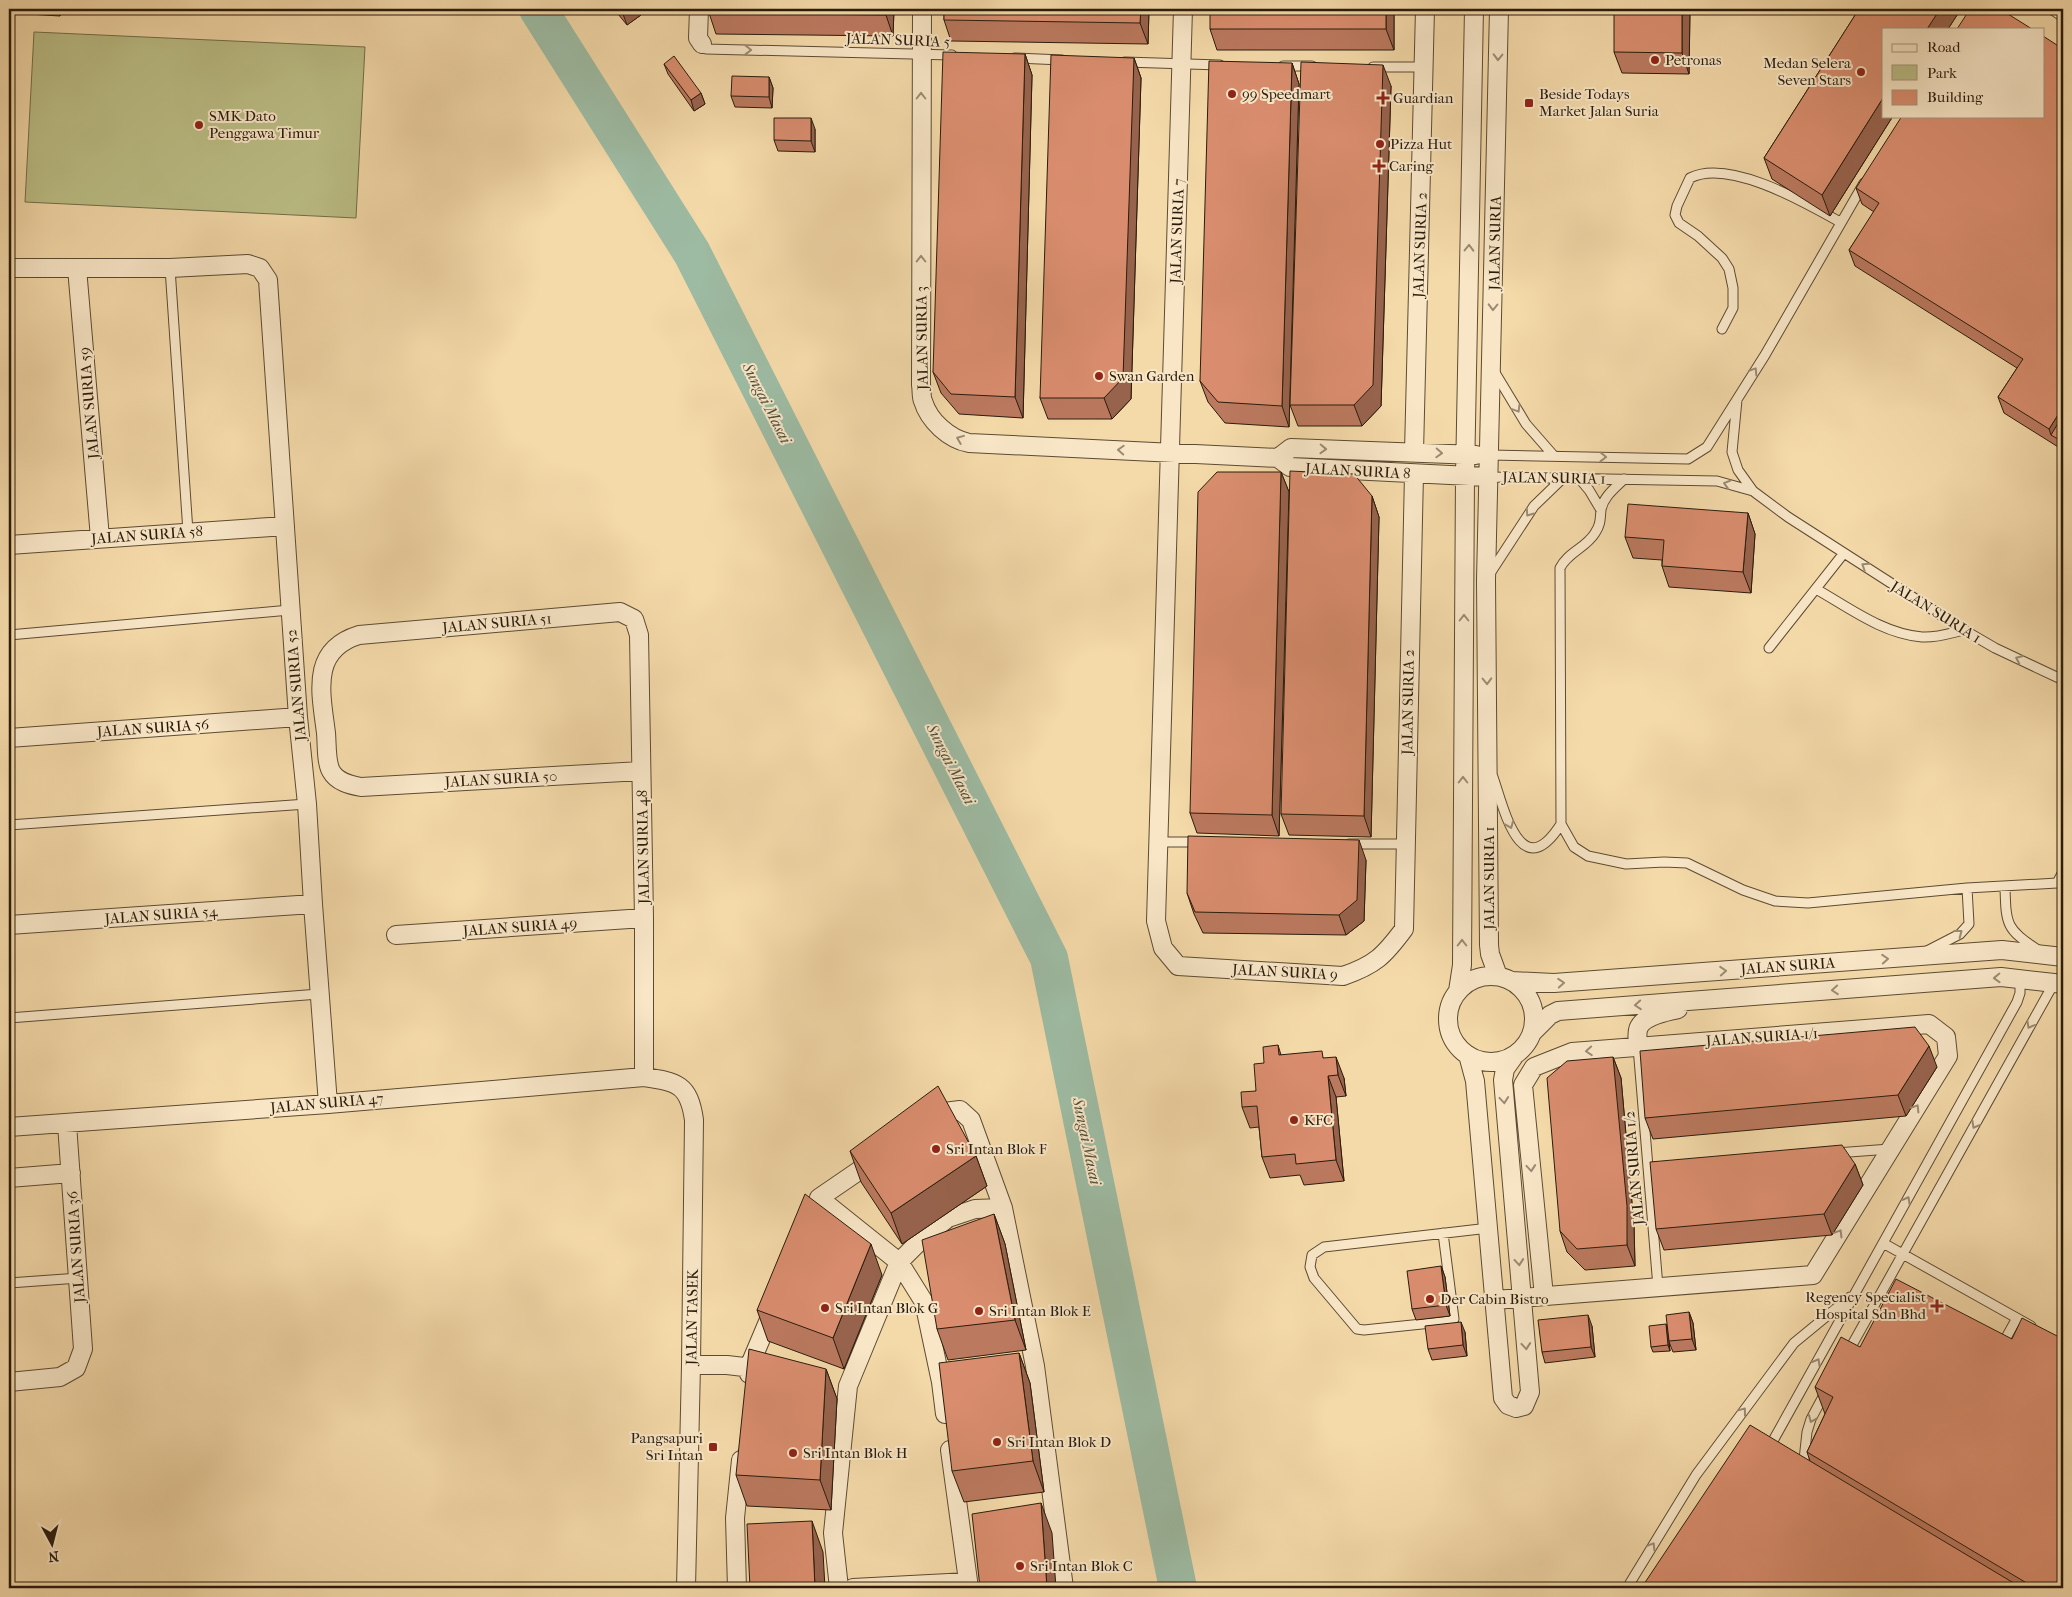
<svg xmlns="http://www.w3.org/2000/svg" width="2072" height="1597" font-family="'IM FELL French Canon',serif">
<rect width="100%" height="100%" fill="#f4d9a9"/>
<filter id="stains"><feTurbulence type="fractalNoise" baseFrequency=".004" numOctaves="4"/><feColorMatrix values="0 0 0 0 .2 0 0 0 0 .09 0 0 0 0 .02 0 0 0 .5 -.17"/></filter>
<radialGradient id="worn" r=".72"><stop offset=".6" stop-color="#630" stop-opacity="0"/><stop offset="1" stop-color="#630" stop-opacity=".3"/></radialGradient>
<path fill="#bcbf87" stroke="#736e4a" d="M34,32L365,47L356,218L25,202Z"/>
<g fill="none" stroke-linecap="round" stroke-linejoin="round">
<path stroke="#9dbba3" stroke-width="38" d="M538,9L692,253L1049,958L1178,1588"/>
<defs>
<path id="lane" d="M2051,9L2063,17
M702,44L706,49L952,55
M1015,58L1062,60
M1125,62L1220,65
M1283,66H1312
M1373,67H1425
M170,268L188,532
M1722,329L1733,308V288L1729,269L1722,258L1698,236L1679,223L1675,215L1677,206L1690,178C1729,158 1806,203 1840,222
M1494,371L1526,424L1554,456
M1737,400L1732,452L1738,470L1753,491
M1490,455L1688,459L1707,447L1765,355L1864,183
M1490,477L1717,481L1753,491L1788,517L1964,630L1995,648L2063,680
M1579,478L1589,490L1601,510
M1624,479C1615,488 1603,497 1601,510C1600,519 1601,524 1595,533C1586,548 1568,552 1560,568L1561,824L1574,847L1588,856L1626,864L1664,862L1687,863L1743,890L1775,901L1808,903L1967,888L2057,883L2063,872
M1489,575L1534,506L1563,478
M1816,589C1848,607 1883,634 1922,637C1936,638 1951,633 1964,630
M9,635L290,610
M1769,648L1844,553
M1493,777C1504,809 1521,887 1561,824
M9,825L307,804
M1158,842H1198
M1349,844H1405
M2005,887C2006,925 2006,929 2038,950
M1927,951L1960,934L1969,924L1967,888
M9,1018L319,994
M1638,1047L1658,1287
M1836,1153L1890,1149
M1443,1233L1454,1319L1451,1321L1364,1330L1357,1329L1314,1278L1310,1267L1312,1255L1324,1247L1489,1228
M1883,1243L2031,1326
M9,1283L79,1278
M2002,1345L2017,1318
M1847,1354L2054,983
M1769,1448L2017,1002L2020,993V979
M1803,1469L1807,1432L1811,1419L1826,1391
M1629,1588L1630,1583L1696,1475L1794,1343L1850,1297"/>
<path id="street" d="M699,9L698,38L702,44
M922,9L921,385C922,390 921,397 923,401C929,421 949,439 969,443L1278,458L1290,467L1490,477
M1183,9L1156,921L1163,948L1178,966L1343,976C1375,965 1384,956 1404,929L1414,474
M9,268H170L248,264L260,268L268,280L298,717L307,804L313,904L328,1104
M77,268L100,538
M1414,452L1425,9
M1278,458L1291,448L1476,455
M9,545L285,526
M9,738L298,717
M641,771L361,787C350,785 337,782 331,771C326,762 327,744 326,733C321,693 310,650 359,635L620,612L634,619L639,635L644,918V1077
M9,925L313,904
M396,935L644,918
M1448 1019a43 43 0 1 1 86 0a43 43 0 1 1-86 0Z
M1498,976L1490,954L1489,945L1486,580L1499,9
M1512,981L1554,983L2002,950L2063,957
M1458,991L1462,965L1465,476L1474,9
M1533,1032L1550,1015L1558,1011L2001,977L2063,984
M1638,1047C1638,1041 1636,1033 1639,1027C1645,1015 1667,1012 1678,1009
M1468,1055L1475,1081L1503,1398L1508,1405L1516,1408L1524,1406L1530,1392L1503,1080L1505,1069L1515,1055
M930,1121L944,1112L960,1110L971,1120L1003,1208L1035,1366L1064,1588
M9,1127L328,1104L644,1077C677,1082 689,1084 694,1120L691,1365L686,1588
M9,1178L71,1173
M819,1198L899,1262L924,1302L941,1382L945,1414
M808,1226L819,1198L876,1159
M1495,1300L1813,1275L1948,1056L1946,1037L1929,1024L1572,1052L1534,1067L1523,1085L1544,1296
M691,1365H727L761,1369
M749,1374V1367L773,1310
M9,1382L60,1377L76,1368L83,1349L67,1124
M950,1450L969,1588
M737,1588L735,1518L741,1460
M839,1588L833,1533L848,1386L899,1262L925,1236L948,1218L975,1209L1003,1208
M853,1588L968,1582"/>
</defs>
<use href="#lane" stroke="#5c4b33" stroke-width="11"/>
<use href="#street" stroke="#5c4b33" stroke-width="20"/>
<use href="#lane" stroke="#f8e6c7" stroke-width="9"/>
<use href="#street" stroke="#f8e6c7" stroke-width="18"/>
</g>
<path fill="#bb795f" stroke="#2a1c0c" d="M10,9H60V16L12,13Z
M614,9H638L641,15L627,25Z
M894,9L893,36L716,34L709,13Z
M944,9H1149L1148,44L951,41L944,20Z
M1394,9V50H1217L1210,29Z
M1690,9L1689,74L1622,73L1614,52Z
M1859,9H1961L1948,29H1883V116H1893L1830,216L1772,179L1764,158Z
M2063,49V450L2004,413L1998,397L2017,368L1855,266L1849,250L1874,212L1862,204L1856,188Z
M1025,54L1032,75L1023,418L959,414L941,393L933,372Z
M1134,58L1141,78L1131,399L1112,419H1048L1040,398Z
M1292,63L1299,84L1289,427L1225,423L1208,402L1200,381Z
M664,64L701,93L705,104L694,111L668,74Z
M769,77L773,88L772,108L735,107L731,96Z
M1391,86L1381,406L1362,426H1298L1290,405Z
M815,129V152L778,151L774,140Z
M1281,472L1289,492L1279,836L1197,833L1190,813Z
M1372,496L1379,517L1371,837L1289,835L1281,814Z
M1748,513L1755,534L1751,593L1669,587L1662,566V560L1633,558L1625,537Z
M1366,860L1364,921L1346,935L1203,933L1194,914L1187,893Z
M1278,1045L1281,1055L1324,1058L1344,1078L1346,1096L1336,1097L1344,1181L1304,1185L1300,1175L1270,1178L1262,1157L1259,1127L1250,1128L1242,1107L1256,1091L1264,1063Z
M1613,1057L1621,1078L1634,1226L1635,1266L1585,1270L1567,1252L1560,1231Z
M1937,1067L1906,1116L1653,1139L1645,1118Z
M850,1151L976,1156L987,1186L902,1244L861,1182Z
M1855,1164L1863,1185L1832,1235L1664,1250L1656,1229Z
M994,1214L1005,1244L1026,1350L948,1360L937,1329Z
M1441,1266L1445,1277L1450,1316L1416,1320L1412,1309Z
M882,1275L844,1369L768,1341L757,1310Z
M1689,1312L1693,1323L1696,1350L1673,1352L1669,1342L1670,1351L1653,1352L1651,1347L1666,1324L1668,1329Z
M1592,1326L1595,1357L1545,1363L1542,1352Z
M1465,1332L1467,1356L1432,1360L1428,1349Z
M2012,1339L2063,1588H1642V1587L1810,1461L1807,1452L1825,1414L1815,1387L1860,1347Z
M1019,1353L1030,1383L1044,1492L964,1502L952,1471Z
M826,1369L837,1399L831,1510L747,1506L736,1475Z"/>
<path fill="#98634d" stroke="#2a1c0c" d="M57,9H60V16Z
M631,9H638L641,15L627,25L623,14Z
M886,9H894L893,36L886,15Z
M1141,9H1149L1148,44L1140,23Z
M1386,9H1394V50L1386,29Z
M1682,9H1690L1689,74L1682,53Z
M1940,9H1961L1948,29H1927Z
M1025,54L1032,75L1023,418L1015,397Z
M1134,58L1141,78L1131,399L1112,419L1104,398Z
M1292,63L1299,84L1289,427L1282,406Z
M1383,65L1391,86L1381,406L1362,426L1354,405Z
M769,77L773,88L772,108L769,97Z
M701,93L705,104L694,111L691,100Z
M1883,98V116H1893L1830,216L1822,195Z
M811,118L815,129V152L811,141Z
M2063,407V432L2051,435L2049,429Z
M1281,472L1289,492L1279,836L1272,815Z
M1372,496L1379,517L1371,837L1364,816Z
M1748,513L1755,534L1751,593L1743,572Z
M1359,840L1366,860L1364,921L1346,935L1339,915Z
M1929,1046L1937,1067L1906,1116L1898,1095Z
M1336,1057L1344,1078L1346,1096L1338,1075Z
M1613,1057L1621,1078L1634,1226L1635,1266L1627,1245Z
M1328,1076L1336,1097L1344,1181L1336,1160Z
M976,1156L987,1186L902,1244L891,1213Z
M1855,1164L1863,1185L1832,1235L1824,1214Z
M994,1214L1005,1244L1026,1350L1015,1320Z
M871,1244L882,1275L844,1369L833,1338Z
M1441,1266L1445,1277L1450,1316L1446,1305Z
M1689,1312L1693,1323L1696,1350L1692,1339Z
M1588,1315L1592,1326L1595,1357L1591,1347Z
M1461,1322L1465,1332L1467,1356L1463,1345Z
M1666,1324L1668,1330L1670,1351L1668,1345Z
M1019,1353L1030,1383L1044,1492L1033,1461Z
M826,1369L837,1399L831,1510L820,1480Z
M1041,1503L1052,1533L1056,1588H1047Z
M812,1521L823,1552L825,1588H815Z
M2063,1577V1588H2056Z"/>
<path fill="#d98d6e" stroke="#2a1c0c" d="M619,9H631L623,14Z
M709,9H886V15L709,13Z
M944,9H1141L1140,23L944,20Z
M1210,9H1386V29H1210Z
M1614,9H1682V53L1614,52Z
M1859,9H1940L1927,29H1883V98L1822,195L1764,158Z
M1970,9H2000L2032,29H1957Z
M2043,36L2063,49V407L2049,429L1998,397L2023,359L1849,250L1879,203L1856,188L1902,116H2043Z
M943,52L1025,54L1015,397L951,394L933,372Z
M1051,55L1134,58L1123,378L1104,398H1040Z
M674,56L701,93L691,100L664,64Z
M1209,61L1292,63L1282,406L1218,402L1200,381Z
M1301,62L1383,65L1373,385L1354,405H1290Z
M732,76L769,77V97L731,96Z
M774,118H811V141L774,140Z
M2060,420L2063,422V442L2051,435Z
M1290,471L1354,474L1372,496L1364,816L1281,814Z
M1217,472H1281L1272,815L1190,813L1198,492Z
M1628,504L1748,513L1743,572L1662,566L1664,540L1625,537Z
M1188,836L1359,840L1357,900L1339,915L1195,912L1187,893Z
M1915,1027L1929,1046L1898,1095L1645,1118L1640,1051Z
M1278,1045L1279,1055L1322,1051L1323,1058L1336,1057L1338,1075L1328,1076L1336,1160L1296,1164L1295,1154L1262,1157L1257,1106L1242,1107L1241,1092L1256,1091L1254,1064L1264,1063L1263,1047Z
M1613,1057L1627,1206V1245L1577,1249L1560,1231L1547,1078L1567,1061Z
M938,1086L976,1156L891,1213L850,1151Z
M1842,1145L1855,1164L1824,1214L1656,1229L1650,1162Z
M805,1194L871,1244L833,1338L757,1310Z
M994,1214L1015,1320L937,1329L922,1240Z
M1441,1266L1446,1305L1412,1309L1407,1271Z
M1896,1279L2012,1339L2022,1318L2063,1339V1577L2056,1588H2035L1807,1452L1833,1397L1815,1387L1841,1337L1860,1347Z
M1689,1312L1692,1339L1669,1341L1666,1315Z
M1588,1315L1591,1347L1542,1352L1538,1320Z
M1461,1322L1463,1345L1428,1349L1425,1326Z
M1666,1324L1668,1345L1651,1347L1649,1326Z
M749,1349L826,1369L820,1480L736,1475Z
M1019,1353L1033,1461L952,1471L939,1363Z
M1750,1425L2022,1588H1643L1642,1587Z
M1041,1503L1047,1588H980L972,1514Z
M812,1521L815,1588H750L747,1524Z"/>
<defs><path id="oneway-chevron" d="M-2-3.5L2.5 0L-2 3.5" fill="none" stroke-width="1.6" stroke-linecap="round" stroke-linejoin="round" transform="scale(1.25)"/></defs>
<g stroke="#9b8b73">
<use href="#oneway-chevron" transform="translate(748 50) rotate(1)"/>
<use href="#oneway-chevron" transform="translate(1498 57) rotate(91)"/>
<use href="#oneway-chevron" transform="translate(921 96) rotate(-90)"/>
<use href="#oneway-chevron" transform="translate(1469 248) rotate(-89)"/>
<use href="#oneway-chevron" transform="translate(921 259) rotate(-90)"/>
<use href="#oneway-chevron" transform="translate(1493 307) rotate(91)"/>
<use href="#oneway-chevron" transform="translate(1754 371) rotate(-58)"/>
<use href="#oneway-chevron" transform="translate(1517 409) rotate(59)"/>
<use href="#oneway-chevron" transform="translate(960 439) rotate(-158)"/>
<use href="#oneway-chevron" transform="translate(1323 449) rotate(2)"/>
<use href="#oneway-chevron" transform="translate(1121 450) rotate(-177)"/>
<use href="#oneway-chevron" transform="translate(1439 453) rotate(3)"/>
<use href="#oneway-chevron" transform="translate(1603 457) rotate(1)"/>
<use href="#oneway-chevron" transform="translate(1727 484) rotate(-164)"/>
<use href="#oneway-chevron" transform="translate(1529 513) rotate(125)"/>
<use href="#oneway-chevron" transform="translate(1865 566) rotate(-147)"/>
<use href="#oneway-chevron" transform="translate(1464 618) rotate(-90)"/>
<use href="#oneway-chevron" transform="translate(2019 659) rotate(-155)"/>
<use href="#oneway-chevron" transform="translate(1487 681) rotate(89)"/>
<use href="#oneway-chevron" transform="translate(1463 780) rotate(-90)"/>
<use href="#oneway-chevron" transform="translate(1510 825) rotate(68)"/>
<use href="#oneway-chevron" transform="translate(1959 933) rotate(-37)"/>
<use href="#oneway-chevron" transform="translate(1462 943) rotate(-90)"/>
<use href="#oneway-chevron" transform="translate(1885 959) rotate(-4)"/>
<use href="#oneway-chevron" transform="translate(1723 971) rotate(-4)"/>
<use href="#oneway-chevron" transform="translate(1997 978) rotate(178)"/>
<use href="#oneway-chevron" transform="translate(1561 983) rotate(-4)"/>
<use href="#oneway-chevron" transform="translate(1835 990) rotate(176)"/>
<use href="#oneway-chevron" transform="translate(1638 1005) rotate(176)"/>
<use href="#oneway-chevron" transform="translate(2030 1025) rotate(119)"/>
<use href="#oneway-chevron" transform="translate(1589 1051) rotate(176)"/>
<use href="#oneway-chevron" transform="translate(1504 1100) rotate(85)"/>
<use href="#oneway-chevron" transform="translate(1916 1108) rotate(-58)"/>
<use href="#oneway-chevron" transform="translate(1975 1125) rotate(119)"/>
<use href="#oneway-chevron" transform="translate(1531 1168) rotate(85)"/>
<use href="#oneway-chevron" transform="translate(1907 1200) rotate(-61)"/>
<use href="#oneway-chevron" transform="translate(1839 1233) rotate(-59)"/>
<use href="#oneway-chevron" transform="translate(1519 1262) rotate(85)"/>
<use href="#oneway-chevron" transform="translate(1526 1346) rotate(85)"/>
<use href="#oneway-chevron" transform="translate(1817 1362) rotate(-61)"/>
<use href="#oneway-chevron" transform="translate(1743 1411) rotate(-53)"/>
<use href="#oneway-chevron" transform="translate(1812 1419) rotate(113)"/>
<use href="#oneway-chevron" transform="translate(1652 1546) rotate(-59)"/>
</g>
<g fill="#8f2418" stroke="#f8e6c7" stroke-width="2">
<circle cx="1655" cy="60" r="5"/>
<circle cx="1861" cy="72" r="5"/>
<circle cx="1232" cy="94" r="5"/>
<path d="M1380.5 90.5h5v5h5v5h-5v5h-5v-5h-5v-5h5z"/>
<rect x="1524" y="98" width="10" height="10" rx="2.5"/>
<circle cx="199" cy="125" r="5"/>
<circle cx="1380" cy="144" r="5"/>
<path d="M1376.5 158.5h5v5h5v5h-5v5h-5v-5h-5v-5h5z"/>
<circle cx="1099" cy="376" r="5"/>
<circle cx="1294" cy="1120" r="5"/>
<circle cx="936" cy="1149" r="5"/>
<circle cx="1430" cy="1299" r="5"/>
<path d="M1934.5 1298.5h5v5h5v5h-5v5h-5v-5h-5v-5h5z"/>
<circle cx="825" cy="1308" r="5"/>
<circle cx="979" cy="1311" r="5"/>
<circle cx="997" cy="1442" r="5"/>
<rect x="708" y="1442" width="10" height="10" rx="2.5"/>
<circle cx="793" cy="1453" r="5"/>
<circle cx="1020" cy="1566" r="5"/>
</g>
<g text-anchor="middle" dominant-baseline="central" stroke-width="4" stroke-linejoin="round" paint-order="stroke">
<g font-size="15" fill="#2a1c0c" stroke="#f8e6c7">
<text transform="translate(898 40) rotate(2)">JALAN SURIA 5</text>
<text transform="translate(1177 231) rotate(-88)">JALAN SURIA 7</text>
<text transform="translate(1495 243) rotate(-89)">JALAN SURIA</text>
<text transform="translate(1420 245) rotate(-88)">JALAN SURIA 2</text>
<text transform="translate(922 338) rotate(-91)">JALAN SURIA 3</text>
<text transform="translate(89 403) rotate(-95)">JALAN SURIA 59</text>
<text transform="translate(1358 471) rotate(3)">JALAN SURIA 8</text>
<text transform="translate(1554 478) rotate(1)">JALAN SURIA 1</text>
<text transform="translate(147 535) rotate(-4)">JALAN SURIA 58</text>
<text transform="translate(1936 612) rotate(32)">JALAN SURIA 1</text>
<text transform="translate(497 623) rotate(-5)">JALAN SURIA 51</text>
<text transform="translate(296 685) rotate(-95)">JALAN SURIA 52</text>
<text transform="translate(1408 702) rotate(-89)">JALAN SURIA 2</text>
<text transform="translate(153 728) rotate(-4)">JALAN SURIA 56</text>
<text transform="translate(501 779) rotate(-3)">JALAN SURIA 50</text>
<text transform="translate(643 847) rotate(-91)">JALAN SURIA 48</text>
<text transform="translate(1489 878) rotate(-90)">JALAN SURIA 1</text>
<text transform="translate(161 915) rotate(-4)">JALAN SURIA 54</text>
<text transform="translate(520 927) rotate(-4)">JALAN SURIA 49</text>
<text transform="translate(1788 966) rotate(-4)">JALAN SURIA</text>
<text transform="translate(1285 972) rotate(3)">JALAN SURIA 9</text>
<text transform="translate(1762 1037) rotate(-4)">JALAN SURIA 1/1</text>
<text transform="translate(327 1103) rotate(-5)">JALAN SURIA 47</text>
<text transform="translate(1634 1168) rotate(-95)">JALAN SURIA 1/2</text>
<text transform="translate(76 1247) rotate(-94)">JALAN SURIA 36</text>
<text transform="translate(692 1317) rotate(-89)">JALAN TASEK</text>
</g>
<g font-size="15" fill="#2a1c0c" stroke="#f8e6c7" text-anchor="start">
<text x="1665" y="60">Petronas</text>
<text x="1851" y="63" text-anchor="end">Medan Selera<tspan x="1851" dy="17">Seven Stars</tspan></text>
<text x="1242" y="94">99 Speedmart</text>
<text x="1539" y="94">Beside Todays<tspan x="1539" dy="17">Market Jalan Suria</tspan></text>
<text x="1393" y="98">Guardian</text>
<text x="209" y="116">SMK Dato<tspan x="209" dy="17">Penggawa Timur</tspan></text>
<text x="1390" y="144">Pizza Hut</text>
<text x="1389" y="166">Caring</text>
<text x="1109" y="376">Swan Garden</text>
<text x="1304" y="1120">KFC</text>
<text x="946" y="1149">Sri Intan Blok F</text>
<text x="1926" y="1297" text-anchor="end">Regency Specialist<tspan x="1926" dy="17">Hospital Sdn Bhd</tspan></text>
<text x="1440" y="1299">Der Cabin Bistro</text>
<text x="835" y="1308">Sri Intan Blok G</text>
<text x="989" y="1311">Sri Intan Blok E</text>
<text x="703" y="1438" text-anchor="end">Pangsapuri<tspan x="703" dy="17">Sri Intan</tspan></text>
<text x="1007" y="1442">Sri Intan Blok D</text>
<text x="803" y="1453">Sri Intan Blok H</text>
<text x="1030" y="1566">Sri Intan Blok C</text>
</g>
<g font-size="16" font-style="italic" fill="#4c4c39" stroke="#f8e6c7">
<text transform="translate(767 403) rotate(63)">Sungai Masai</text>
<text transform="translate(951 764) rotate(63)">Sungai Masai</text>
<text transform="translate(1087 1141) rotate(78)">Sungai Masai</text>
</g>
</g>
<rect width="2072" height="1597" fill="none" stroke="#f4d9a9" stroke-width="30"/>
<rect x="10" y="10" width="2052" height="1577" fill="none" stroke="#2a1c0c" stroke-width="2.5"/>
<rect x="15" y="15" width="2042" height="1567" fill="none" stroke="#2a1c0c"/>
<rect x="1882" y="28" width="162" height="90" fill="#f8e6c7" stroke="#a6957c"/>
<rect x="1892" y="44" width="25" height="8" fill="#f8e6c7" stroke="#a6957c"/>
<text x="1927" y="52" font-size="15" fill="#2a1c0c">Road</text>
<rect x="1892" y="65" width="25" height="15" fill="#bcbf87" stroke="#a6957c"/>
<text x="1927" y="78" font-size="15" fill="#2a1c0c">Park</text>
<rect x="1892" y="90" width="25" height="15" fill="#d98d6e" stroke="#a6957c"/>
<text x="1927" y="102" font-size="15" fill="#2a1c0c">Building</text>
<g transform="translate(52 1544) rotate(173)" stroke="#f8e6c7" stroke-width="4" paint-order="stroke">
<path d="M0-4L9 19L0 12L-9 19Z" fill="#2a1c0c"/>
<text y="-8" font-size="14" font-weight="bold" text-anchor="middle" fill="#2a1c0c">N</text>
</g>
<rect width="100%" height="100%" filter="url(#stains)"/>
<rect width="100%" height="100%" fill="url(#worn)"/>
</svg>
